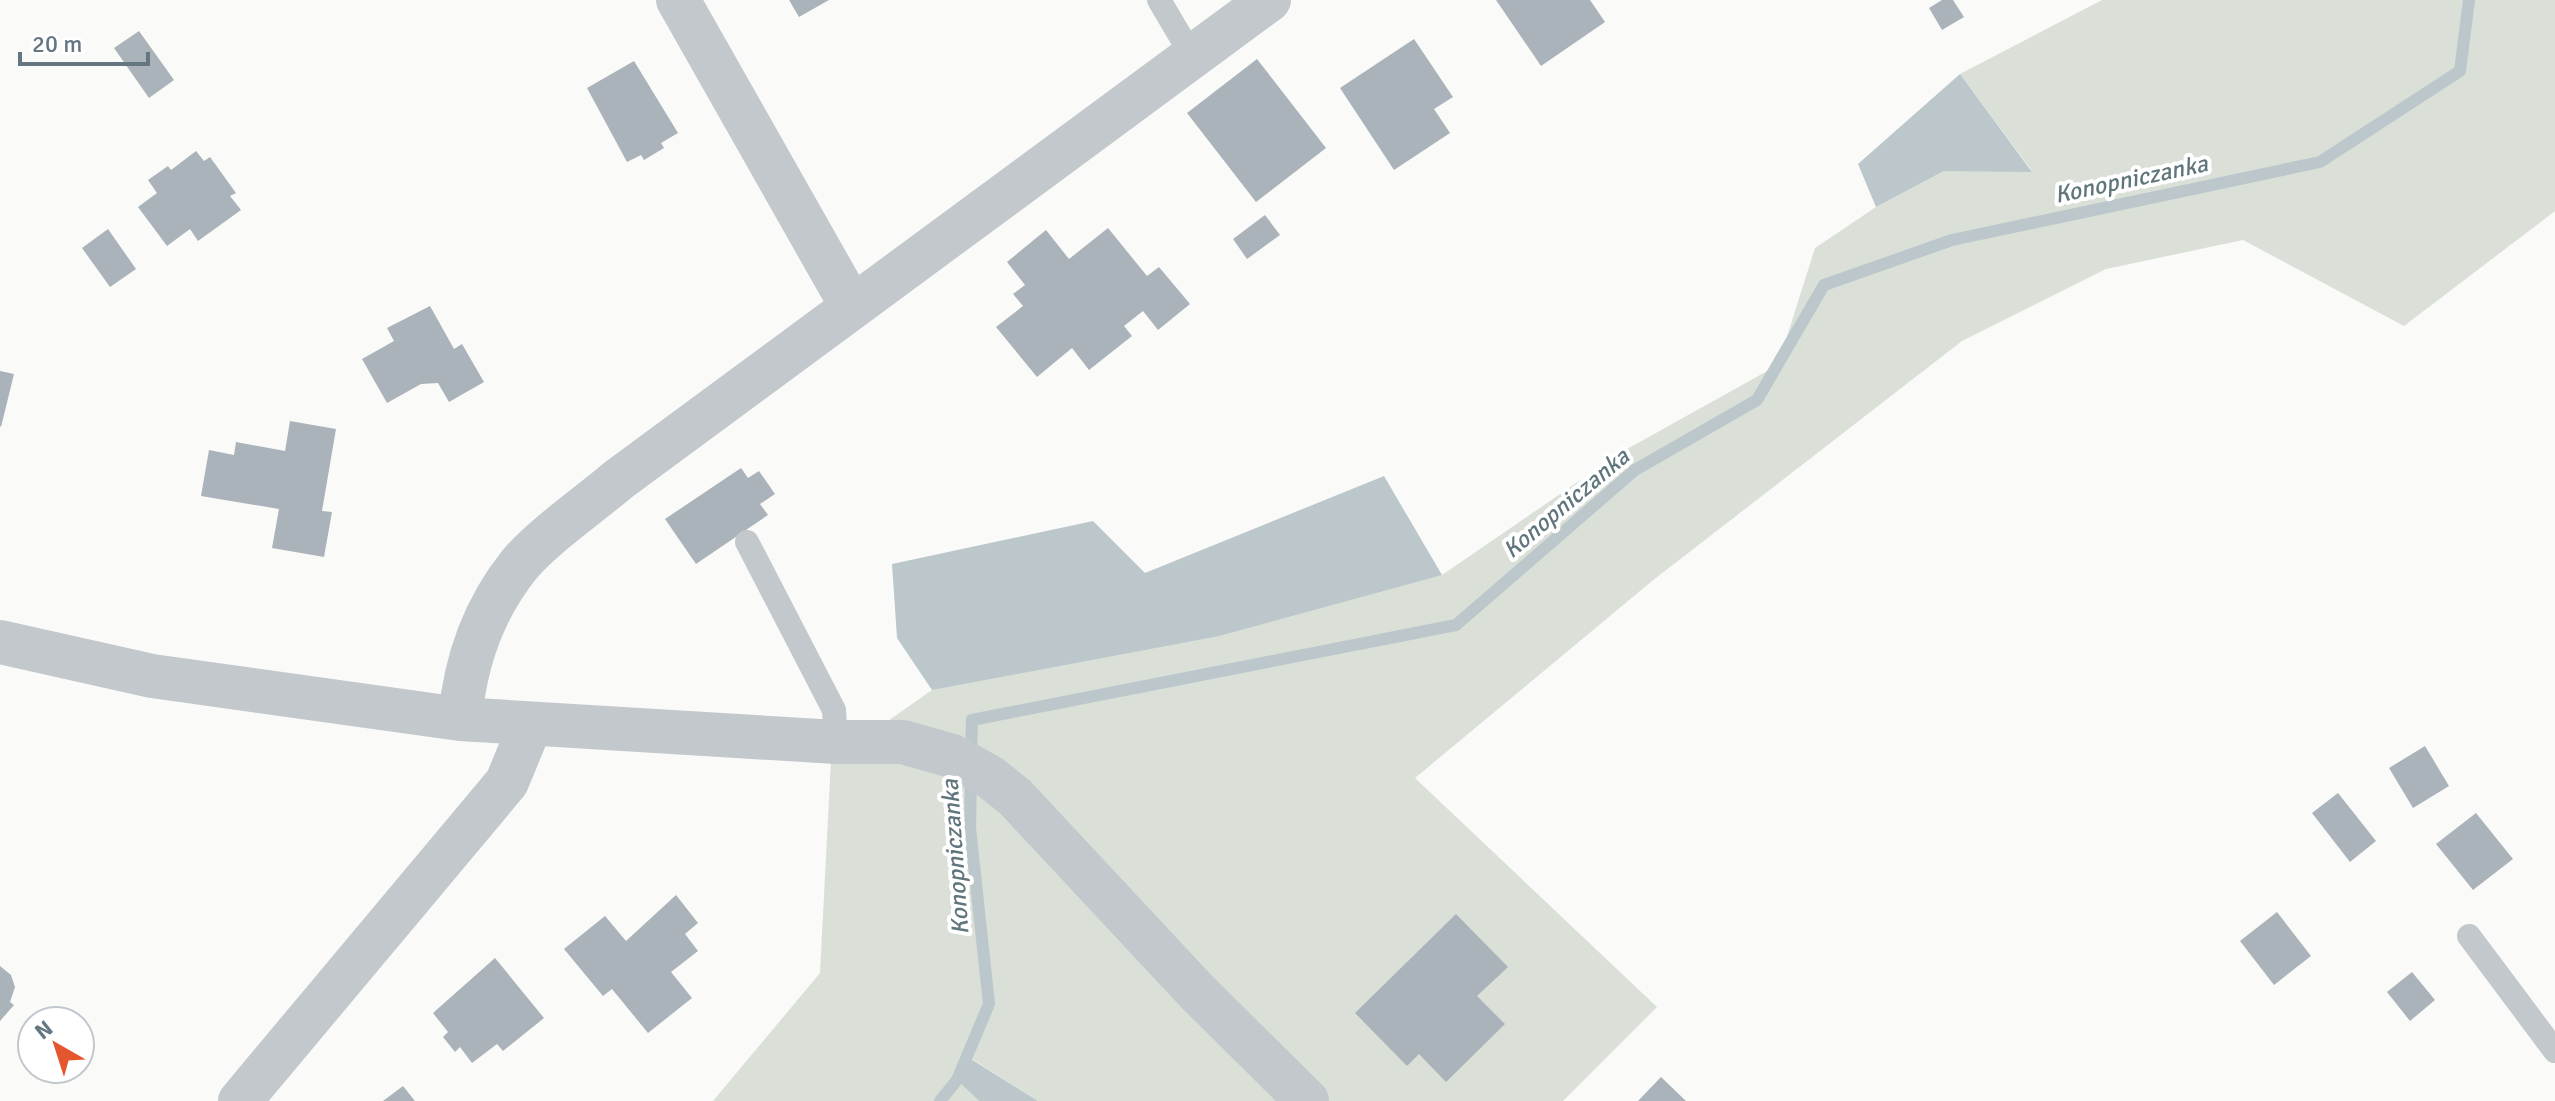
<svg xmlns="http://www.w3.org/2000/svg" width="2555" height="1101" font-family="Signika,sans-serif">
<rect width="100%" height="100%" fill="#fafaf8"/>
<path fill="#dadfd7" d="M2102,0H2555V211L2404,326L2243,240L2106,269L1962,341L1652,581L1415,778L1657,1007L1563,1101H1038L967,1056L957,1080L979,1101H713L820,973L831,761L932,690L1442,575L1620,453L1778,365L1815,248L1876,207L1944,171H2032L1960,74Z"/>
<path fill="#bbc7cb" d="M1960,74L2032,172L1944,171L1876,207L1858,164Z
M1384,476L1442,575L1219,636L932,690L897,638L892,564L1093,521L1145,573Z
M966,1056L1038,1101H979L957,1080Z"/>
<g fill="none" stroke-linecap="round" stroke-linejoin="round">
<path stroke="#bbc7cb" stroke-width="12" d="M971,755L972,720L1456,625L1635,470L1757,400L1824,285L1952,240L2320,162L2460,71L2469,0
M940,1101L957,1080L989,1004L970,828L971,777"/>
</g>
<path fill="#aab3b9" d="M789,0H829L799,17Z
M1496,0H1590L1605,22L1541,66Z
M1942,0H1953L1964,17L1942,30L1929,8Z
M139,31L174,80L149,98L114,48Z
M1414,39L1453,97L1434,109L1450,133L1394,170L1340,88Z
M1257,59L1326,148L1256,202L1187,113Z
M634,61L678,133L661,143L664,148L644,160L641,155L627,162L587,88Z
M196,151L204,161L210,157L236,193L230,196L241,210L198,241L190,229L167,246L138,207L157,193L148,180L168,166L171,170Z
M1265,215L1280,235L1247,259L1233,239Z
M1108,228L1147,276L1159,267L1190,304L1158,330L1143,311L1124,326L1132,336L1089,370L1072,348L1037,377L996,327L1023,306L1013,294L1025,285L1007,262L1046,230L1069,259Z
M108,229L136,269L110,287L82,248Z
M430,306L454,349L462,344L484,382L449,402L438,383L421,384L387,403L362,359L394,341L387,328Z
M0,371L14,374L1,427L0,426Z
M290,421L336,429L322,511L332,512L324,557L272,548L279,509L201,496L209,450L234,455L236,442L285,451Z
M741,468L748,478L759,471L775,494L760,504L768,515L696,564L665,519Z
M2425,746L2449,786L2413,808L2389,768Z
M2338,793L2376,841L2350,862L2312,813Z
M2476,813L2513,859L2473,890L2436,844Z
M676,895L698,923L685,934L698,951L671,972L692,998L648,1033L612,989L603,996L564,949L605,916L626,941Z
M2277,912L2311,956L2274,985L2240,941Z
M1456,914L1508,967L1477,996L1505,1024L1446,1082L1419,1054L1407,1066L1355,1013Z
M495,958L544,1018L503,1051L497,1044L472,1063L460,1047L455,1052L443,1037L448,1032L433,1013Z
M0,966L11,975L15,987L10,1002L14,1005L0,1021Z
M2412,972L2435,1000L2410,1021L2387,992Z
M1661,1077L1686,1101H1638Z
M403,1086L415,1101H383Z"/>
<g fill="none" stroke-linecap="round" stroke-linejoin="round">
<path stroke="#c3c8cc" stroke-width="24" d="M1159,0L1192,56
M747,542L834,710L836,742
M2469,936L2555,1051"/>
<path stroke="#c3c8cc" stroke-width="44" d="M678,0L852,307
M0,642L152,676L460,719L836,742H903L952,756L990,777L1015,797L1197,992L1307,1101
M460,719C465,663 483,610 519,565C542,537 589,505 618,480L1269,0
M240,1101L507,782L530,726"/>
</g>
<g text-anchor="middle" dominant-baseline="central" stroke-width="8" stroke-linejoin="round" paint-order="stroke">
<g font-size="24" font-style="italic" fill="#60757c" stroke="#fff">
<text transform="translate(2131 179) rotate(-12)">Konopniczanka</text>
<text transform="translate(1566 503) rotate(-40)">Konopniczanka</text>
<text transform="translate(955 857) rotate(-94)">Konopniczanka</text>
</g>
</g>
<g transform="translate(56 1045) rotate(321)"><circle r="38" fill="#ffffff" stroke="#c1c8cd" stroke-width="2"/>
<path d="M0-6L14 30L0 20L-14 30Z" fill="#e4572e"/>
<text y="-12" font-size="22" font-weight="bold" text-anchor="middle" fill="#657683">N</text>
</g>
<path d="M20 52v12h128v-12" fill="none" stroke="#657683" stroke-width="4"/>
<text x="32" y="52" font-size="24" fill="#657683" stroke="#ffffff" stroke-width="6" paint-order="stroke">20 m</text>
</svg>
